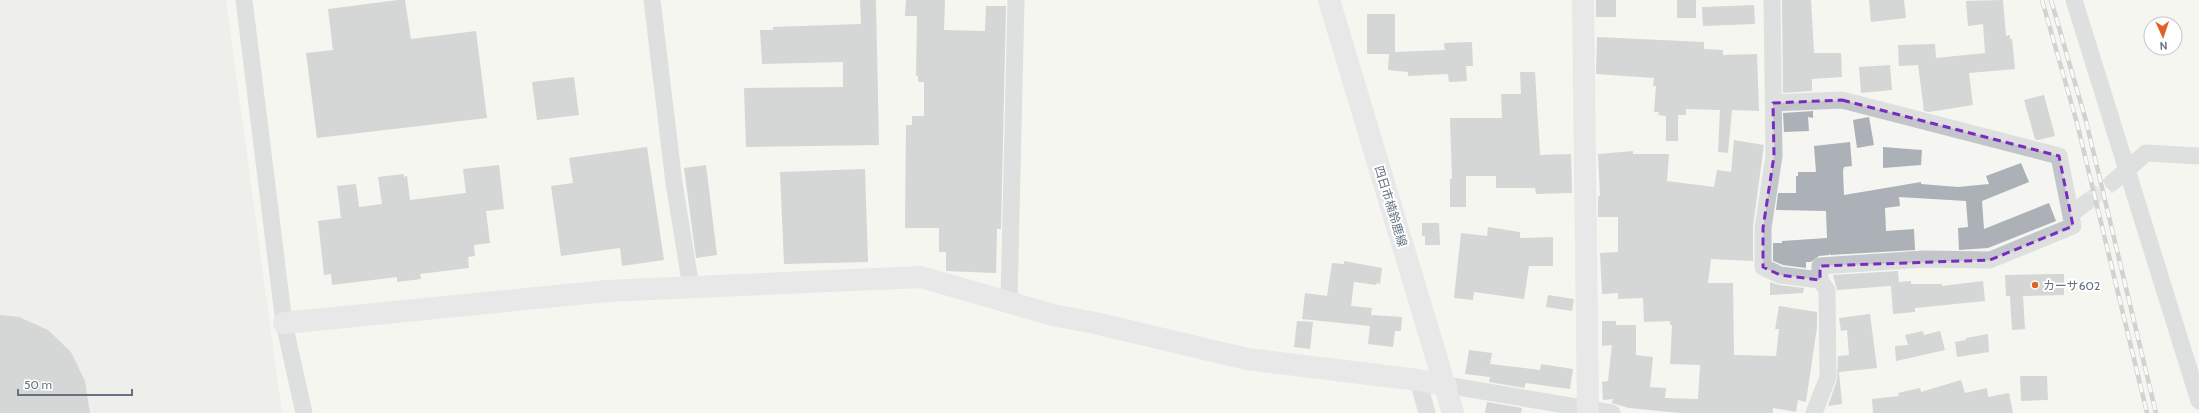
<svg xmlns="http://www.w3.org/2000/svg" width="2199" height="413" font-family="Cabin,'Noto Sans JP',sans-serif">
<rect width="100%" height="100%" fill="#f5f5f1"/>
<path fill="#e5e6e4" d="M0,0H226L282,413H0Z"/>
<path fill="#abb1b7" d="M398,0H405L411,39L476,31L487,118L317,138L306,53L333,50L328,9Z
M860,0H876L879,145L746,147L744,88L843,87V62L762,64L760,30H773V27L861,24Z
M906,0H945L944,30L985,31L986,6H1006L1001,229H997L996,273L946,271V252H939V228H905L906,125H912V116H924V82H918V76H916L917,16H905Z
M1596,0H1616V17H1596Z
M1677,0H1696V18H1677Z
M1782,0H1811L1814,53H1841L1842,77L1812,79V91L1783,93Z
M1869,0H1904L1906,18L1871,22Z
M2003,0L2006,36L2010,35V39H2012L2015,69L1969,73L1973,105L1929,112L1924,111L1918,65L1899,66L1898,45L1935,44L1936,58L1985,53L1983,24L1968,26L1966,1Z
M1754,5L1755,24L1703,26L1702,7Z
M1367,14H1395V52L1445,50L1444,43L1472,42L1473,66H1466L1467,81L1449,82L1448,74L1408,76V72L1388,70L1389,54H1367Z
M1597,37L1704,42V49L1723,50V55L1757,54L1759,111L1732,110L1728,153L1718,152L1720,110L1686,109V115H1678V141H1666V116L1658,115L1659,112H1654L1656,86H1653L1654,78L1596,74Z
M1890,65L1892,90L1861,93L1859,67Z
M1520,72H1535L1540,155L1571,154L1572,193L1536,194L1535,188H1496V176H1466V207H1450V179H1452L1450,118H1502L1501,94H1521Z
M574,77L579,115L537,120L532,82Z
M2044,95L2055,136L2038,140L2035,139L2024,100Z
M1813,111V118L1808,117L1809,131L1784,132L1783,113Z
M1869,117L1874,145L1857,148L1853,120Z
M1734,140L1764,145L1753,226V261L1711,259L1708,283H1733L1734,355L1776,356L1779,329H1775L1779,306L1817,312V327L1806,402L1798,400L1796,412L1773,408V413H1680L1629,408L1612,403L1613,399L1603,400L1602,382L1608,381L1612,345L1602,346V321H1616V325H1636V355L1653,357L1650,387L1666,388L1665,398L1698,399L1700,365L1670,364L1672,325H1670V321L1644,322L1643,298L1618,299V293L1602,294L1600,253L1618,252V217H1598V196H1600L1598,154L1633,151V154H1669L1667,181L1714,187L1717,170L1731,172Z
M1850,142L1852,166L1844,167L1843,171L1844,195L1921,182V184L1958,187L1989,184L1986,176L2021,163L2029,182L1982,201L1984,229L2049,203L2056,221L1988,248L1959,250L1958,228L1968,227L1966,201L1899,197L1900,206L1885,208L1886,231L1914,229L1915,250L1830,255L1829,253V255L1819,256L1811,262H1806V268L1783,265L1773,261V243H1782V241L1827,238L1826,211L1776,210L1778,193H1796V176H1798V172H1816L1814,146Z
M647,147L664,260L622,266L620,248L561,256L551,186L573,183L569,158Z
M1883,147L1922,150L1921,165L1883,168Z
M499,165L504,209L486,211L490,243L474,245L475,256L468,257L469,268L420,274L421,279L397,282V277L332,285L331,274L324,275L318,221L341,218L337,186L356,184L359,207L382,204L378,177L404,174V177L407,176L410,200L466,193L463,169Z
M706,165L717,255L696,258L684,168Z
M865,169L868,262L784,264L780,172Z
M1422,223H1439L1440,245H1425V236H1422Z
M1488,227L1520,232V238L1553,237V266H1529L1524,299L1474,292L1473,300L1454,298L1461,233L1487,236Z
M1344,261L1382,268L1380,284L1377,283L1376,285L1354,282L1351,306L1372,308L1371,315L1402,317L1401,331H1395L1393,347L1368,344L1370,326L1302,319L1305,293L1327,296L1332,263L1344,264Z
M1898,271L1899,282L1911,281V284H1942V286L1983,281L1985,301L1915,308V312L1893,314L1891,286L1837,290L1833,275Z
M2064,274V295L2023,296L2025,329L2012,330L2010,296H2006L2005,275Z
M1770,282L1779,285L1804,288L1803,293L1770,295Z
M1548,295L1574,299L1572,311L1546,307Z
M1870,314L1877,368L1839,372L1842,404L1828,406L1837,380L1838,356L1849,355L1847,330L1841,331L1839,318Z
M0,315L19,317L48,330L71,352L85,381L90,413H0Z
M1297,321L1313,322L1310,349L1294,347Z
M1923,331L1924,335L1940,331L1945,350L1896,361L1895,346L1908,345L1905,335Z
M1988,334L1989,352L1957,357L1955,342L1966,340V338Z
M1469,350L1492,353L1490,364L1540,370L1541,364L1573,369L1570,389L1526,383L1524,388L1489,382L1490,377L1465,374Z
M2020,376H2047L2048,400L2021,401Z
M1961,380L1965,393L1987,388L1988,397L2009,393L2013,413H1873L1872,399L1899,396L1898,393L1920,388L1921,392Z
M1487,402L1522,408L1521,413H1485Z"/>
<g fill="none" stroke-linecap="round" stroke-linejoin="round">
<path stroke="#d1d4d5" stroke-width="17" stroke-dasharray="17 8" stroke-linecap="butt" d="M2087,202L2113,182"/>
<path stroke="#c2c5c9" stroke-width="17" d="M244,0L284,323L304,413
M652,0L674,183L691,287
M1772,0L1774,156L1763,228V267L1780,275L1820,280V266L1924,259L1990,260L2073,226L2059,156L1842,100L1773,103
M2074,0L2199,401
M2113,182L2146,153L2199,156
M2071,214L2087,202
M1009,302L1016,0
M1418,380L1427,413
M1446,385L1612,413
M1814,413L1828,377L1827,290L1820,280"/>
<path stroke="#d4d8dc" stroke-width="22" d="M1583,0L1588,413
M284,323L607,291L921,277L1053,315L1095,323L1247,359L1418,380L1446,385"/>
<path stroke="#d4d8dc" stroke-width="22" d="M1329,0L1453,413"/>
<defs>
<path id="rail" d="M2042,0L2077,123L2147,413
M2051,0L2086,121L2156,413"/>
</defs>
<use href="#rail" stroke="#a3a8ae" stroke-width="4.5"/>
<use href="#rail" stroke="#fff" stroke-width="3" stroke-dasharray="9" stroke-linecap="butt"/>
</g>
<path d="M0 0H2199V413H0ZM1842,100L2059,156L2073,226L1990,260L1820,266V280L1780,275L1763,267V228L1774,156L1773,103Z" fill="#f5f5f1" fill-opacity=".55" fill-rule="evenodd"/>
<path fill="none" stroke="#7b2cbf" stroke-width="3" stroke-dasharray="8 5" stroke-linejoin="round" d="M1842,100L2059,156L2073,226L1990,260L1820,266V280L1780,275L1763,267V228L1774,156L1773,103Z"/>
<circle fill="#e16025" stroke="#fff" stroke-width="1.5" cx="2035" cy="285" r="4"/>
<g text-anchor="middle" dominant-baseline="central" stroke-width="4" stroke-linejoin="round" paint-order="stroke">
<g font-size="12" fill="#647282" stroke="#fff">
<text transform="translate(1391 206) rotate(73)">四日市楠鈴鹿線</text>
</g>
<g font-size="12" fill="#647282" stroke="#fff" text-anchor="start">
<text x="2043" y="285">カーサ602</text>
</g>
</g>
<g transform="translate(2163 36) rotate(177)"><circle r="19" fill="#ffffff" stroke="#c1c7cd"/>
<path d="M0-3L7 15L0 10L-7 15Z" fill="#e16025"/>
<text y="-6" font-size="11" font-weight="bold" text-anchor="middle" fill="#647282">N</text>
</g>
<path d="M18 389v6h114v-6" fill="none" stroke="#647282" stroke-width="2"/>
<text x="24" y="389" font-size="12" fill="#647282" stroke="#ffffff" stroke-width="3" paint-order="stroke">50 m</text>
</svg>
